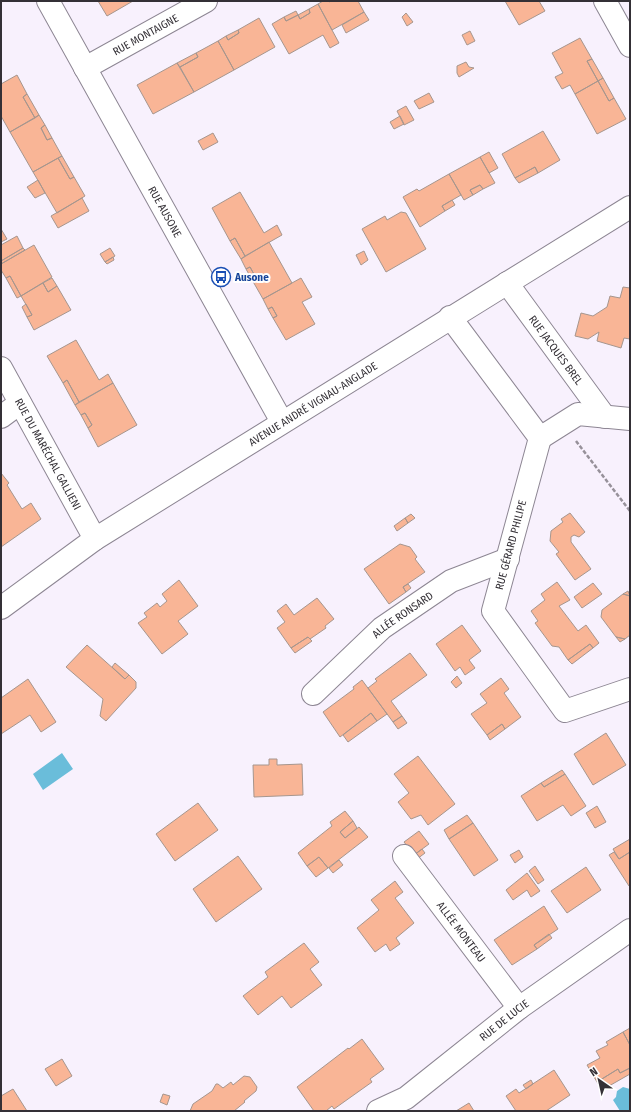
<svg xmlns="http://www.w3.org/2000/svg" width="631" height="1112" font-family="'Fira Sans Condensed',sans-serif">
<rect width="100%" height="100%" fill="#f8f1fd"/>
<path fill="#6abdda" d="M62,753L73,769L43,790L33,774Z
M623,1087L630,1089V1111H620L613,1100L616,1097L617,1091Z"/>
<path fill="#f9b596" stroke="#a6968e" d="M98,1H133L107,16Z
M323,1H328L329,2L331,1H358L364,12L332,30L318,4Z
M505,1H539L545,11L519,25Z
M318,4L339,43L330,48L323,35L289,54L272,24L284,17L286,21L298,15L300,19L310,13L309,9Z
M309,9L310,13L300,19L298,15Z
M296,11L298,15L286,21L284,17Z
M364,12L369,20L346,33L342,25Z
M406,13L413,22L407,26L402,17Z
M259,18L275,47L234,70L218,41L226,36L228,40L239,33L238,30Z
M238,30L239,33L228,40L226,36Z
M470,31L475,41L467,45L462,35Z
M580,38L592,59L587,61L598,81L575,94L570,85L562,89L555,77L563,73L552,53Z
M218,41L234,70L194,92L180,67L198,57L196,53Z
M196,53L198,57L180,67L177,63Z
M592,59L603,78L598,81L587,61Z
M466,62L469,67L474,68L459,77L457,73V66Z
M177,63L194,92L153,114L137,85Z
M17,75L27,94L23,97L35,118L10,132L1,116V84Z
M603,78L614,98L609,101L598,81Z
M598,81L609,101L614,98L626,119L597,134L575,94Z
M429,93L434,102L419,109L414,101Z
M27,94L39,115L35,118L23,97Z
M406,106L414,120L404,125L397,111Z
M39,115L45,125L41,128L47,140L52,138L62,156L33,172L10,132Z
M400,116L404,124L394,129L390,122Z
M45,125L52,138L47,140L41,128Z
M543,131L560,160L538,173L535,167L515,178L502,154Z
M213,133L218,142L203,150L198,141Z
M489,152L498,168L489,173L480,157Z
M62,156L74,177L70,179L58,158Z
M480,157L495,183L483,189L480,185L470,190L473,195L464,200L449,174Z
M58,158L70,179L74,177L85,196L57,213L33,172Z
M535,167L538,173L519,183L515,178Z
M449,174L461,195L442,206L445,211L420,227L403,197L417,189L419,191Z
M38,180L45,193L35,198L27,187Z
M480,185L483,189L473,195L470,190Z
M240,192L264,233L277,225L282,235L245,256L235,238L230,241L212,208Z
M82,198L89,211L58,228L51,216Z
M452,200L455,205L445,211L442,206Z
M401,212L406,213L426,249L386,272L362,229L385,216L387,220Z
M1,229L7,239L1,242Z
M17,236L23,248L1,261V245Z
M235,238L245,256L241,259L230,241Z
M269,242L292,283L263,299L251,278L255,276L250,267L246,269L241,259Z
M34,245L52,277L21,296L10,276L6,278L1,270V264Z
M23,248L25,250L1,264V261Z
M110,248L115,256L105,262L100,254Z
M364,251L368,260L361,265L356,255Z
M113,257L114,260L107,264L105,262Z
M250,267L255,276L251,278L246,269Z
M10,276L21,296L17,298L6,278Z
M52,278L57,286L48,292L43,283Z
M301,278L312,297L302,302L315,324L286,340L273,318L277,316L272,307L268,309L263,299Z
M43,283L48,292L57,286L71,310L34,330L27,317L32,315L21,296Z
M623,287L630,288V339L624,338L621,348L597,341L599,332L588,339L575,336L581,313L593,316L607,307L610,296L620,298Z
M26,304L32,315L27,317L22,307Z
M272,307L277,316L273,318L268,309Z
M76,340L99,380L108,374L113,383L79,402L67,380L63,383L47,356Z
M67,380L79,402L75,405L63,383Z
M113,383L137,425L98,447L88,428L92,425L85,413L81,415L75,405Z
M85,413L92,425L88,428L81,415Z
M1,473L9,483L7,485L22,509L31,503L41,519L1,547Z
M570,513L585,532L579,537L574,535L571,537V542L591,569L575,580L556,554L559,552L550,541L551,531L563,522L561,519Z
M411,514L415,518L408,523L405,518Z
M405,518L408,523L397,531L394,526Z
M400,544L410,547L417,557L415,559L425,572L403,587L406,592L389,604L364,569Z
M179,580L198,606L178,621L188,634L162,654L138,623L147,617L144,613L157,603L160,607L167,601L162,594Z
M557,582L570,600L559,606L578,631L586,625L599,643L593,648L590,644L568,660L559,647L552,646L535,623L538,621L531,611L545,600L541,594Z
M593,583L602,594L582,608L574,597Z
M408,584L411,588L406,592L403,587Z
M628,591L630,596L623,594Z
M623,594L630,596V635L625,639L616,637L601,617L602,610Z
M317,598L334,619L325,626L326,628L310,639L308,637L291,648L277,628L285,622L277,611L286,604L294,615Z
M462,625L481,651L469,660L475,668L465,675L460,667L455,671L436,644Z
M308,637L312,641L295,653L291,648Z
M616,637L625,639L620,642Z
M590,644L593,648L572,664L568,660Z
M87,645L125,679L129,675L136,682V688L106,721L100,716L103,699L66,667Z
M410,653L427,675L391,701L402,716L393,722L368,688L377,681L375,679Z
M115,663L129,675L125,679L112,667Z
M457,676L462,683L456,688L451,682Z
M501,678L509,689L504,693L521,717L505,729L502,724L487,735L471,714L487,703L480,694Z
M28,679L56,722L41,732L30,715L1,734V698Z
M362,680L387,714L377,721L371,713L340,737L323,712L354,689L353,687Z
M371,713L377,721L348,742L343,735Z
M402,716L407,723L398,729L393,722Z
M502,724L505,729L490,740L487,735Z
M606,733L626,765L593,785L574,754Z
M418,756L455,804L428,825L421,815L411,819L398,802L409,793L394,774Z
M269,759H277V765L302,764L303,795L254,797L253,765H269Z
M562,770L565,774L544,787L541,783Z
M565,774L586,806L571,816L563,805L537,821L521,796L541,783L544,787Z
M198,803L218,830L175,861L156,834Z
M597,806L606,822L595,828L586,813Z
M345,811L353,821L340,832L345,838L359,827L368,837L328,868L319,857L307,866L298,853L332,826L330,822Z
M467,815L473,823L449,839L444,830Z
M353,821L357,828L345,838L340,832Z
M473,823L498,860L474,876L449,839Z
M419,831L429,844L414,855L404,842Z
M630,839V852L619,859L613,849Z
M422,849L425,853L417,859L414,855Z
M519,850L523,857L515,863L510,855Z
M614,852L619,859L630,852V885L629,886L609,855Z
M238,856L262,889L216,922L193,889Z
M319,857L328,868L316,877L307,866Z
M339,860L343,865L333,873L329,868Z
M535,866L544,880L538,884L529,871Z
M586,867L601,890L567,913L551,891Z
M527,873L540,891L531,897L527,890L513,900L506,890Z
M395,881L403,892L395,898L414,923L396,938L400,944L390,951L386,944L375,952L357,928L379,910L371,900Z
M544,906L558,929L534,945L537,949L512,965L494,940Z
M549,934L552,938L537,949L534,945Z
M304,943L319,962L310,969L322,985L291,1008L282,996L258,1015L243,996L268,977L265,972Z
M630,1028V1045L623,1032Z
M623,1032L630,1045V1068L620,1073L618,1069L597,1082L587,1065L600,1058L596,1051L608,1045L606,1042Z
M362,1039L384,1069L370,1079L372,1082L334,1109L332,1106L326,1111H314L297,1087L348,1048L349,1049Z
M62,1059L72,1076L56,1086L45,1069Z
M630,1068V1074L602,1090L597,1082L618,1069L620,1073Z
M554,1070L570,1095L546,1111H516L506,1096L516,1089L519,1093Z
M244,1076L250,1077L257,1087L256,1091L244,1101L245,1102L234,1111H190L193,1104L212,1091L216,1084H218L223,1088L231,1082L233,1085Z
M531,1080L533,1084L526,1089L523,1085Z
M13,1089L27,1111H1V1096Z
M163,1094L170,1096L167,1105L160,1102Z
M469,1103L474,1111H456Z"/>
<g fill="none" stroke-linecap="round" stroke-linejoin="round">
<defs>
<g id="street">
<path id="s1" d="M48,1L282,422"/>
<path d="M605,1L630,46"/>
<path id="s2" d="M85,68L206,1"/>
<path id="s3" d="M507,283L605,417"/>
<path d="M450,317L540,438L493,611L565,711L630,689"/>
<path id="s4" d="M1,368L95,539"/>
<path d="M1,417L20,403"/>
<path d="M540,438L578,414L630,419"/>
<path id="s5" d="M313,694L382,628L451,581L508,559"/>
<path id="s6" d="M404,856L519,1008"/>
<path id="s7" d="M378,1111L406,1098L519,1008L630,930"/>
</g>
<g id="secondary">
<path id="s8" d="M1,608L95,539L630,207"/>
</g>
</defs>
<use href="#street" stroke="#8d8693" stroke-width="24"/>
<use href="#secondary" stroke="#8d8693" stroke-width="24"/>
<path stroke="#97919a" stroke-width="2.5" stroke-dasharray="4 2" stroke-linecap="butt" d="M576,441L630,511"/>
<use href="#street" stroke="#fff" stroke-width="22"/>
<use href="#secondary" stroke="#fff" stroke-width="22"/>
</g>
<defs>
<symbol id="bus-ring" viewBox="-11 -11 22 22"><circle r="9.5" fill="#fff" stroke="#1a4fb4" stroke-width="1.5"/><path d="M-5-6H5V4H4V6H2V4H-2V6H-4V4H-5ZM-3.5-4V0h7V-4ZM-3.5 1.2v1.5H-2V1.2ZM2 1.2v1.5H3.5V1.2Z" fill="#1a4fb4"/></symbol>
</defs>
<g fill-rule="evenodd">
<use href="#bus-ring" x="210" y="266" width="22" height="22"/>
</g>
<g text-anchor="middle" dominant-baseline="central" stroke-width="4" stroke-linejoin="round" paint-order="stroke">
<g font-size="11" fill="#343036" stroke="#fff">
<text stroke="none"><textPath href="#s2" startOffset="69">RUE MONTAIGNE</textPath></text>
<text stroke="none"><textPath href="#s1" startOffset="241">RUE AUSONE</textPath></text>
<text stroke="none"><textPath href="#s3" startOffset="83">RUE JACQUES BREL</textPath></text>
<text stroke="none"><textPath href="#s8" startOffset="373">AVENUE ANDRÉ VIGNAU-ANGLADE</textPath></text>
<text stroke="none"><textPath href="#s4" startOffset="98">RUE DU MARÉCHAL GALLIENI</textPath></text>
<text transform="translate(511 545) rotate(-75)">RUE GÉRARD PHILIPE</text>
<text stroke="none"><textPath href="#s5" startOffset="120">ALLÉE RONSARD</textPath></text>
<text stroke="none"><textPath href="#s6" startOffset="95">ALLÉE MONTEAU</textPath></text>
<text stroke="none"><textPath href="#s7" startOffset="156">RUE DE LUCIE</textPath></text>
</g>
<g font-size="11" font-weight="bold" fill="#164399" stroke="#fff" text-anchor="start">
<text x="235" y="277">Ausone</text>
</g>
</g>
<rect width="631" height="1112" fill="none" stroke="#343036" stroke-width="4"/>
<g transform="translate(599 1080) rotate(326)" stroke="#ffffff" stroke-width="3" paint-order="stroke">
<path d="M0-3L7 15L0 10L-7 15Z" fill="#343036"/>
<text y="-6" font-size="11" font-weight="bold" text-anchor="middle" fill="#343036">N</text>
</g>
</svg>
